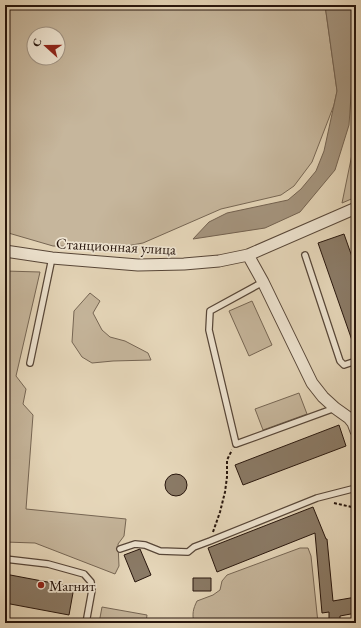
<svg xmlns="http://www.w3.org/2000/svg" width="361" height="628" font-family="'EB Garamond',serif">
<rect width="100%" height="100%" fill="#e6d7ba"/>
<filter id="stains"><feTurbulence type="fractalNoise" baseFrequency=".005" numOctaves="4"/><feColorMatrix values="0 0 0 0 .2 0 0 0 0 .09 0 0 0 0 .02 0 0 0 .5 -.17"/></filter>
<radialGradient id="worn" r=".72"><stop offset=".6" stop-color="#630" stop-opacity="0"/><stop offset="1" stop-color="#630" stop-opacity=".3"/></radialGradient>
<path fill="#c6b69c" stroke="#766654" fill-rule="evenodd" d="M5,5H325L337,91L334,105L312,162L294,186L281,195L221,209L143,243L121,247L53,246L5,232ZM34,34H58V58H34Z
M356,135V197L342,203Z
M5,271L40,272L16,376L26,389L23,404L33,415L26,509L126,519L124,536L118,544L119,566L115,574L35,543L5,542Z
M90,293L100,301L93,313L102,330L110,337L125,341L148,353L151,360L113,361L92,363L82,357L72,342L74,311Z
M252,301L272,345L249,356L229,311Z
M299,393L307,414L263,430L255,409Z
M300,548H308L311,556L318,623H194C192,614 193,609 197,601L213,595L220,590L222,581L227,575Z
M102,607L147,615L146,623H99Z"/>
<path fill="#a5957f" stroke="#736251" d="M325,5H356V21L349,125L335,170L300,212L265,228L193,239L209,222L227,213L288,200L301,189L316,171L324,151L337,91Z"/>
<path fill="#8a7a66" stroke="#27150c" d="M344,234L356,268V349H355L318,243Z
M339,425L346,446L243,485L235,465Z
M165 485a11 11 0 1 1 22 0a11 11 0 1 1-22 0Z
M313,507L326,539H327L333,601L356,597V613L340,616V623H329V612L322,613L315,533L217,572L208,548Z
M140,549L151,575L135,582L124,555Z
M5,574L74,587L69,615L5,603Z
M193,578H211V591H193Z"/>
<g fill="none" stroke-linecap="round" stroke-linejoin="round">
<defs>
<path id="service" d="M305,255L340,361L344,365L356,361
M263,282L210,311L209,330L236,444L335,408
M30,363L52,258
M120,549L135,544L145,545L160,551L188,552L194,547L210,541L317,498L356,488
M5,559L48,564L84,574L91,582L92,590L86,623
M5,623H7"/>
<path id="minor" d="M5,251L52,258L138,265L184,264L219,261L248,255L356,208
M248,255L263,282L312,383L323,397L335,408L349,418L353,423L356,431"/>
</defs>
<use href="#service" stroke="#574638" stroke-width="8"/>
<use href="#minor" stroke="#574638" stroke-width="13"/>
<path stroke="#27150c" stroke-width="2" stroke-dasharray="3 2" stroke-linecap="butt" d="M334,503L356,508
M213,532L220,512L225,492L227,477V460L232,450"/>
<use href="#service" stroke="#efe5d2" stroke-width="5.5"/>
<use href="#minor" stroke="#efe5d2" stroke-width="11"/>
</g>
<circle fill="#8f2418" stroke="#efe5d2" stroke-width="1.5" cx="41" cy="585" r="4"/>
<g text-anchor="middle" dominant-baseline="central" stroke-width="3.5" stroke-linejoin="round" paint-order="stroke">
<g font-size="15" fill="#27150c" stroke="#efe5d2">
<text transform="translate(116 246) rotate(3)">Станционная улица</text>
</g>
<g font-size="15" fill="#27150c" stroke="#efe5d2" text-anchor="start">
<text x="49" y="585">Магнит</text>
</g>
</g>
<rect width="361" height="628" fill="none" stroke="#e6d7ba" stroke-width="20"/>
<rect x="6" y="6" width="349" height="616" fill="none" stroke="#27150c" stroke-width="2"/>
<rect x="10" y="10" width="341" height="608" fill="none" stroke="#27150c"/>
<g transform="translate(46 46) rotate(291)"><circle r="19" fill="#efe5d2" stroke="#9f9283"/>
<path d="M0-3L7 15L0 10L-7 15Z" fill="#8f2418"/>
<text y="-6" font-size="11" font-weight="bold" text-anchor="middle" fill="#27150c">С</text>
</g>
<rect width="100%" height="100%" filter="url(#stains)"/>
<rect width="100%" height="100%" fill="url(#worn)"/>
</svg>
